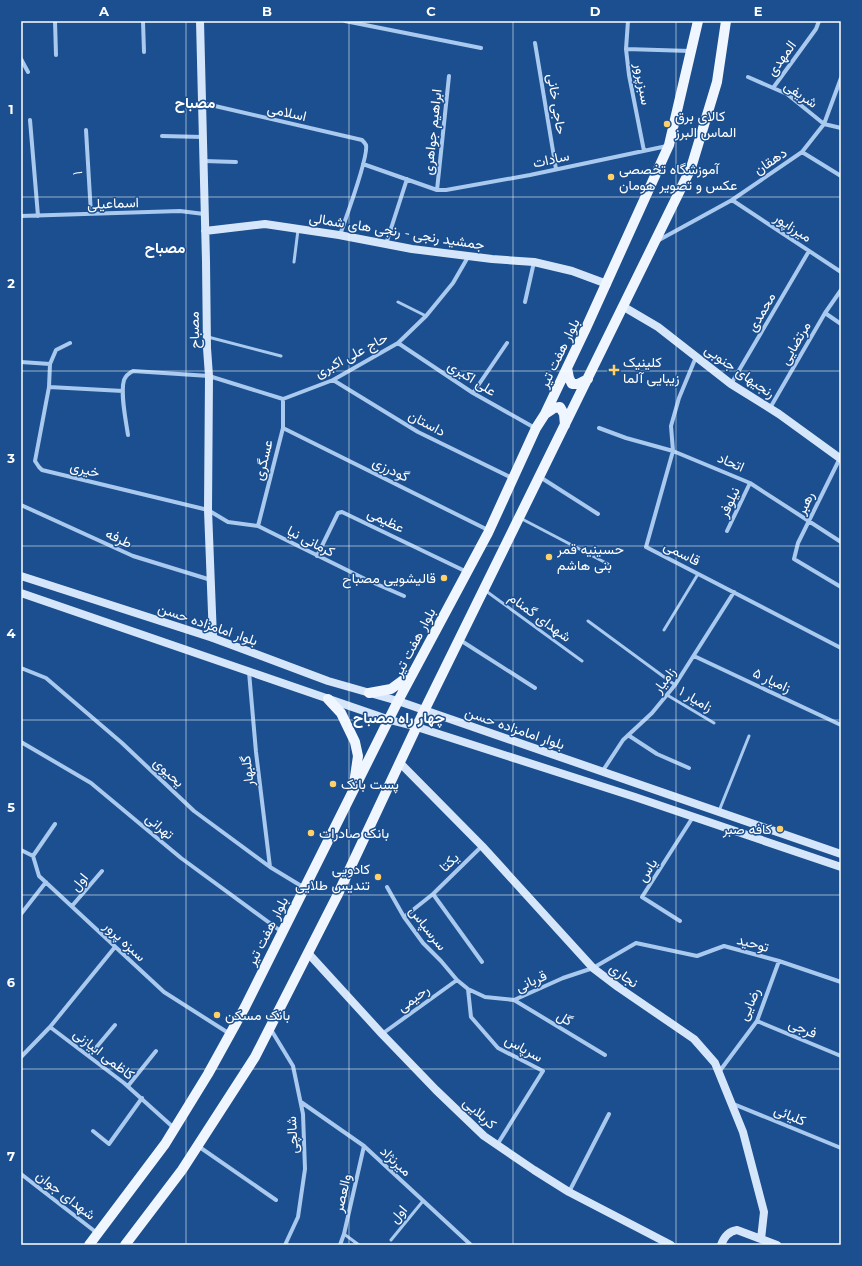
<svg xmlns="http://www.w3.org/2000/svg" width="862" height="1266" font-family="Montserrat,Vazirmatn,sans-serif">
<rect width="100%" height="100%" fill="#1b4f8f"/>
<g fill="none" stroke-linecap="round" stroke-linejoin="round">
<path stroke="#a9c9ee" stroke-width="3" d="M294,262L298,230
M398,302L426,316
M208,337L281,356
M522,519L608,564
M486,591L582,661
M588,621L675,685
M664,630L698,574
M667,695L714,723
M719,811L749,736
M344,1234L359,1245
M391,1240L423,1201"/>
<path stroke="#a9c9ee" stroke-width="4" d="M55,21L56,55
M143,21L144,52
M345,21L481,48
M628,21L626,49L629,75L644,151
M535,43L556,169
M626,49L690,51
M21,59L28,72
M748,77L787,94L824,124L841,128
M773,88L816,29L819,21
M202,103L362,140C364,142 365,143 366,145C369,157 345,220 340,235
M30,120L38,216
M86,130L91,214
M162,136L203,137
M802,152L841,176
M204,161L236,162
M363,164L437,190H446L530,175L667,146
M437,190L449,76
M732,200L841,272
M21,216L180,211L204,214
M659,240L732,200L802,152L824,124L841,78
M386,244L407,179
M525,302L534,262
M825,313L841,324
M70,343L56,350L50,364L49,387L35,461L39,467L42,470L208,510L228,522L258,526L365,579L404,596
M398,343L473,393L535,428
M696,357L679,398L671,426L673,451L646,547L841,648
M21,362L50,364
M333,380L418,432L512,478
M731,384L809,251
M49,387L123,391
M473,393L507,343
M770,408L825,313L841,290
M283,428L488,530
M599,428L626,438L673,451L750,483L841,542
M128,435C126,421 120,393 124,380C126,375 129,373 133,371L209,376L283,399L333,380L398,343L426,316L453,283L468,257
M840,458L798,543L794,559L841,587
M540,477L598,514
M21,505L133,556L211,580
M258,526L283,428V399
M727,531L750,483
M317,556L338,513L342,512L467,572
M460,640L535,688
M694,656L841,725
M21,668L46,678L122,743L194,811L270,867L303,887
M249,672L256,752L270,867
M628,735L657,754L689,768
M21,742L91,783L181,858L282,932
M602,772L623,740L652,713L675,685L734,592
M21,850L33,856L39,876L164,992L230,1034
M33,856L55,824
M387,887L404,917L423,943L441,961L457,980L468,989L485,997L514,1000L563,978L593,968L636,943L697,956L724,946L779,961L841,982
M433,894L482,962
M72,906L102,871
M21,914L46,882
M404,917L433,894L482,846
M680,921L642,897L693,817
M468,989L471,1017L498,1048L543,1071L497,1145
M514,1000L605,1055
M757,1021L841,1056
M50,1027L115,947
M270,1028L293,1066L303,1114L305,1169L298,1217L285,1245
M382,1034L457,980
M89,1056L115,1025
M21,1057L50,1027L124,1083L174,1128
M719,1072L757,1021L779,961
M128,1086L156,1051
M301,1102L364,1146L471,1245
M731,1103L841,1148
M93,1131L109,1144L142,1098
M198,1146L276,1200
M21,1174L97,1233
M569,1192L609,1114
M340,1245L344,1234L364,1146"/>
<path stroke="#d6e6fa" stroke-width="8" d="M200,21L206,261L207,348L209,376L208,510L213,638
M205,231L265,224L339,235L412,249L492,259L534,262L572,271L607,284
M624,307L658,327L731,384L779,414L841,459
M21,576L213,638L328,681L398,701L841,854
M21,593L390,720L417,727L635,797L841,867
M400,763L482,846L593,968L618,987L694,1039L715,1063L743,1132L764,1212L761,1239
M308,953L382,1034L436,1090L484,1136L534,1170L569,1192L671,1245
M721,1245C724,1237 729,1231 737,1230L777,1245"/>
<path stroke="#f0f6ff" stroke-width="10" d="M567,368L569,378L572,384H578L588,379
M545,414L554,408L560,407L564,414L565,425
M369,693L391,689L410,675
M328,699L341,713L355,742L358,756L354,784
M89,1245L165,1144L208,1074L245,1007L398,701L488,533L536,428L545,414L586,328L669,145L698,21
M125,1245L182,1170L255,1057L337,896L424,711L691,168L717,82L726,21"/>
</g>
<path fill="none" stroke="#fff" stroke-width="1" stroke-opacity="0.55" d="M186,21V1245M349,21V1245M513,21V1245M676,21V1245M21,197H841M21,371H841M21,546H841M21,720H841M21,895H841M21,1069H841"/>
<g fill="#ffd166" stroke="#1b4f8f" stroke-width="1.5">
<circle cx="667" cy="124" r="4"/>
<circle cx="611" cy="177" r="4"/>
<path d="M612 364h4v4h4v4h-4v4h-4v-4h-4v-4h4z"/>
<circle cx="549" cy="557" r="4"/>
<circle cx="444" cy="578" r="4"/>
<circle cx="333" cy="784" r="4"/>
<circle cx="780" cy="829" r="4"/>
<circle cx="311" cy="833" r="4"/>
<circle cx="378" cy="877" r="4"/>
<circle cx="217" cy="1015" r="4"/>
</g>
<g text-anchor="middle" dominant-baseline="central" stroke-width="3" stroke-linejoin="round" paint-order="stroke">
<g font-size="14" fill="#fff" stroke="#1b4f8f">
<text transform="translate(781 58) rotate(-54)">المهدی</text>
<text transform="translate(643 84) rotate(80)">سبزپرور</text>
<text transform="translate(801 94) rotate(34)">شریفی</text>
<text transform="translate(557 104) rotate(81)">حاجی خانی</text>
<text transform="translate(287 112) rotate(13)">اسلامی</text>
<text transform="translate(432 132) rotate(-84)">ابراهیم جواهری</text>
<text transform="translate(551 159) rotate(-12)">سادات</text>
<text transform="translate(770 161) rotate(-34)">دهقان</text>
<text transform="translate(77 173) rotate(-94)">۱</text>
<text transform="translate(113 203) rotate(-2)">اسماعیلی</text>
<text transform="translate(793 227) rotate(33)">میرزاپور</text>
<text transform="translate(397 231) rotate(9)">جمشید رنجی - رنجی های شمالی</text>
<text transform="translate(761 312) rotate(-60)">محمدی</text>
<text transform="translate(194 330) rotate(-91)">مصباح</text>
<text transform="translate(795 343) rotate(-60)">مرتضایی</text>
<text transform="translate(559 353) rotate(-64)">بلوار هفت تیر</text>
<text transform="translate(351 355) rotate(-28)">حاج علی اکبری</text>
<text transform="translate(740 371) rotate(35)">رنجیهای جنوبی</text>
<text transform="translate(472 378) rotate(32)">علی اکبری</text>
<text transform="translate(427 423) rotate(28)">داستان</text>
<text transform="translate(263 460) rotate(-76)">عسگری</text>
<text transform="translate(731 462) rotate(23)">اتحاد</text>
<text transform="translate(85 469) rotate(14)">خیری</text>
<text transform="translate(391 469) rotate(26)">گودرزی</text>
<text transform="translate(729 502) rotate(-65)">نیلوفر</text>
<text transform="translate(805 503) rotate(-64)">رهبر</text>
<text transform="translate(386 520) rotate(26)">عظیمی</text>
<text transform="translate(119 538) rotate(25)">طرفه</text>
<text transform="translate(311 541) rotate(27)">کرمانی نیا</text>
<text transform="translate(682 553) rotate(27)">قاسمی</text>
<text transform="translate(540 617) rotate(36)">شهدای گمنام</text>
<text transform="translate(208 624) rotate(19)">بلوار امامزاده حسن</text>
<text transform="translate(414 642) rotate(-62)">بلوار هفت تیر</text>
<text transform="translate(664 680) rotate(-54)">زامیار</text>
<text transform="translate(772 680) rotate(25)">زامیار ۵</text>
<text transform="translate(696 699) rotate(31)">زامیار ۱</text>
<text transform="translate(515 728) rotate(19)">بلوار امامزاده حسن</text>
<text transform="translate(247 771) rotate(-97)">گلبهار</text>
<text transform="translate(169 772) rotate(43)">یحیوی</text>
<text transform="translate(160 826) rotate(40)">تهرانی</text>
<text transform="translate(449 862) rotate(-44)">یکتا</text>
<text transform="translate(647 870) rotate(-57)">یاس</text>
<text transform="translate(79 882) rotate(-51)">اول</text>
<text transform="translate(428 928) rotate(52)">سرسپاس</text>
<text transform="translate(267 931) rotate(-63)">بلوار هفت تیر</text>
<text transform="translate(125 941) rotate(43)">سبزه پرور</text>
<text transform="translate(753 943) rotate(15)">توحید</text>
<text transform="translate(624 975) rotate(36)">نجاری</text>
<text transform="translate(531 981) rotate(-24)">قربانی</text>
<text transform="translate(413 998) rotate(-36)">رحیمی</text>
<text transform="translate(749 1004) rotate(-66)">رضایی</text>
<text transform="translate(565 1018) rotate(31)">گل</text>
<text transform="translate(803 1028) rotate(23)">فرجی</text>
<text transform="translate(524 1048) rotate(29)">سرپاس</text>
<text transform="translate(104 1054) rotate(38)">کاظمی ابیازنی</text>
<text transform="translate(480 1113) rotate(42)">کربلایی</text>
<text transform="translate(790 1115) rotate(23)">کلیائی</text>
<text transform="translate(292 1135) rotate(-93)">شالچی</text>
<text transform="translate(396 1161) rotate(43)">میرنژاد</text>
<text transform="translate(342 1193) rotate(-77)">والعصر</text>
<text transform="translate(66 1195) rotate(38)">شهدای جوان</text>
<text transform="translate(398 1214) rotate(-50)">اول</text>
</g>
<g font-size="14" fill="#fff" stroke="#1b4f8f" text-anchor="start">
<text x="675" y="116">کالای برق<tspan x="675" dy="16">الماس البرز</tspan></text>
<text x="619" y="169">آموزشگاه تخصصی<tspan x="619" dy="16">عکس و تصویر هومان</tspan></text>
<text x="623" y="362">کلینیک<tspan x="623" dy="16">زیبایی آلما</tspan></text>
<text x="557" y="549">حسینیه قمر<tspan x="557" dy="16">بنی هاشم</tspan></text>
<text x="436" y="578" text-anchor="end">قالیشویی مصباح</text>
<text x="341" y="784">پست بانک</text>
<text x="772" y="829" text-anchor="end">کافه صبر</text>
<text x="319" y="833">بانک صادرات</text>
<text x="370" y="869" text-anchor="end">کادویی<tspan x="370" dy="16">تندیس طلایی</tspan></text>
<text x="225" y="1015">بانک مسکن</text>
</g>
<g font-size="15" font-weight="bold" fill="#fff" stroke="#1b4f8f">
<text x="195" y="102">مصباح</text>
<text x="165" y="247">مصباح</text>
<text x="399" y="717">چهار راه مصباح</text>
</g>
</g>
<rect width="862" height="1266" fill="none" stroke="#1b4f8f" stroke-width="44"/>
<rect x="22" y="22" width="818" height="1222" fill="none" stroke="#fff" stroke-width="1.5"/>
<g font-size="13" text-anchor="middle" font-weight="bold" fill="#fff">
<text x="104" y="16">A</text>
<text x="267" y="16">B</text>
<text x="431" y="16">C</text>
<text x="595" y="16">D</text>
<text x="758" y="16">E</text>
<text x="11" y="114">1</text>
<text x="11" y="288">2</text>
<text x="11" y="463">3</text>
<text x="11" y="638">4</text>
<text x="11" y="812">5</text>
<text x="11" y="987">6</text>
<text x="11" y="1161">7</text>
</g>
</svg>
